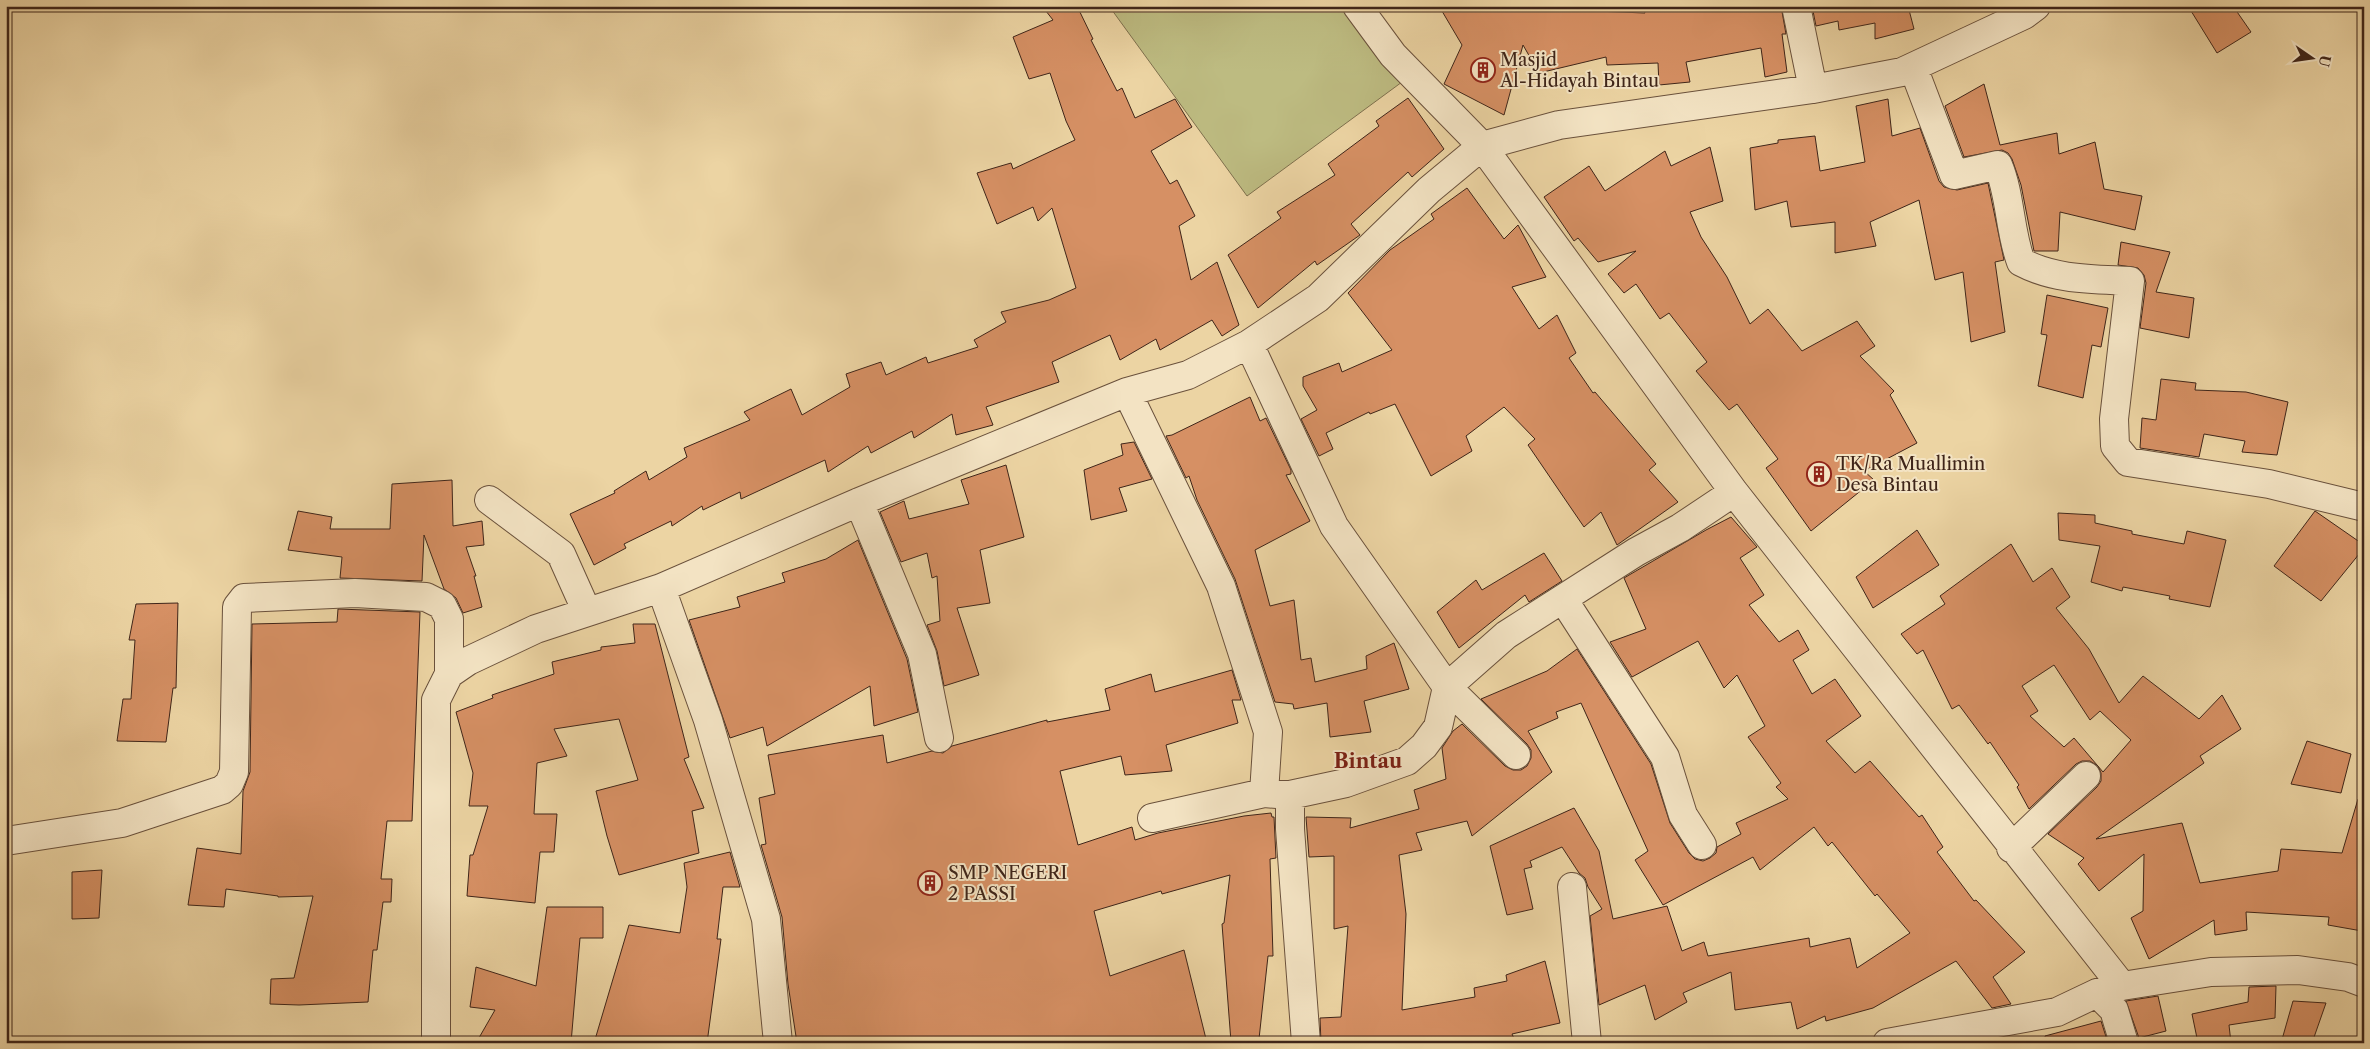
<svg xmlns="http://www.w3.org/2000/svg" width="2370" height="1049" font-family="'Libre Caslon Text',serif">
<rect width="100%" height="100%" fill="#ecd4a3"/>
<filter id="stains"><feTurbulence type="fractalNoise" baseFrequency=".004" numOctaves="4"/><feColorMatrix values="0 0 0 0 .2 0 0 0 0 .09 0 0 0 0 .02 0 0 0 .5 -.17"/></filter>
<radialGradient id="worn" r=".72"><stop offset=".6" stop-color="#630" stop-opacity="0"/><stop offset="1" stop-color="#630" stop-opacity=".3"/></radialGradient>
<path fill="#bdbb81" stroke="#7e704d" d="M1109,6H1347L1402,82L1247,196Z"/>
<path fill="#d69064" stroke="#3f2519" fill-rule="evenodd" d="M1042,6H1077L1093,39L1091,40L1117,91L1122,88L1135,118L1175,99L1192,127L1151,151L1170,184L1177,180L1195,216L1179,226L1191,280L1217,262L1239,325L1222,336L1212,320L1160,350L1156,339L1120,360L1110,335L1052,362L1059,382L986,407L993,425L956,435L952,414L914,438L912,431L871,453L868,446L828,472L825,460L741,499L740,492L703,510L702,506L672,526L671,521L624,544L626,548L594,565L570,514L615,493L614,491L646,471L649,480L687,457L684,448L750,420L744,412L791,389L802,415L850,387L846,374L881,362L886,375L926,357L928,363L978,347L974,340L1006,322L1001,312L1049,300L1076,288L1052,208L1038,221L1033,207L997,224L977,173L1011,163L1013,169L1075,140L1066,121L1050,73L1029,79L1013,37L1053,20Z
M1439,6H1568L1570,10L1645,13L1643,6H1781L1786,34H1782L1787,72L1765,77L1761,48L1686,62L1690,82L1659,85L1658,63L1607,65L1606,57L1539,73L1523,45L1504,115L1444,84L1462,45Z
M1812,6H1908L1914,29L1875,39V23L1839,30L1838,21L1816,26Z
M2188,6H2233L2251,32L2217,53Z
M1984,84L2000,145L2057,133L2059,154L2095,142L2104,189L2142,196L2135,230L2060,212L2058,251H2034L2021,185L2012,159L2008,153L2002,150L1964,157L1945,106Z
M1408,98L1444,149L1412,177L1408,172L1351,224L1360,235L1317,265L1315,261L1258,308L1228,255L1281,218L1277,212L1335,175L1328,164L1379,126L1376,121Z
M1888,99L1892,136L1920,128L1939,181L1944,187L1957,190L1988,183L2004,260L1995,262L2005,332L1971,342L1963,272L1935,280L1919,200L1870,222L1876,246L1835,253V222L1791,227L1787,201L1755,210L1750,148L1778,143V140L1815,136L1820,171L1865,162L1856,106Z
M1710,147L1723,201L1690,212L1701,237L1727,277L1750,324L1768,309L1802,351L1857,321L1875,346L1860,356L1894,391L1890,395L1917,443L1864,471L1874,480L1811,531L1766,468L1778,459L1737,404L1729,410L1696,371L1707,362L1669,313L1660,319L1636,284L1624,293L1608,274L1636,251L1598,262L1578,238L1574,241L1544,197L1589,166L1605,191L1665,151L1671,166Z
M1467,188L1504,239L1518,225L1546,277L1512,287L1539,329L1557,315L1576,353L1569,358L1593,393L1595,392L1656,464L1649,470L1678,502L1617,545L1601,512L1584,527L1528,445L1535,439L1504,407L1466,436L1472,451L1431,476L1395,404L1370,414L1369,412L1326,433L1333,449L1319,456L1301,419L1317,410L1303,386V377L1339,363L1342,372L1392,350L1348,293L1390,250L1434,219L1431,214Z
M2121,242L2170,252L2156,292L2194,298L2189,338L2140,328L2146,283L2144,275L2138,268L2118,265Z
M2047,295L2108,308L2101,347L2092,345L2083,398L2038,386L2047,335L2041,334Z
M2161,379L2196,383L2195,390L2246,392L2288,402L2277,455L2242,452L2245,441L2204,434L2199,457L2140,448L2142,418L2156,420Z
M1250,397L1260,421L1266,418L1291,470V474L1286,475L1310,521L1255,550L1270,606L1294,600L1301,660L1311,658L1315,682L1367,669L1366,656L1394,643L1409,689L1364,701L1371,732L1330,737L1327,703L1294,709L1293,704L1275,702L1235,579L1197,500L1189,476L1186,478L1166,436L1172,435Z
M1134,442L1152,479L1119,488L1127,511L1091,520L1084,470L1123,455L1121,444Z
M1006,465L1024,537L980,550L990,603L957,608L979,675L944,686L937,651L927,625L940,621L937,576L932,578L927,553L901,562L880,512L904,501L909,519L969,504L961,480Z
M452,480L453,526L482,521L484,545L466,547L476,576H474L482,607L463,613L456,598L444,589L424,535L422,581L340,578L342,557L288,550L298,511L332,517L330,529H390L392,484Z
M2315,511L2364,545V548L2321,601L2274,566Z
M2058,513L2095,515V523L2132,531V534L2184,544L2187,531L2226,540L2210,607L2169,599L2170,596L2123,587L2122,591L2091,582L2100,546L2059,540Z
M1731,517L1757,547L1740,558L1764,595L1749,605L1779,642L1798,630L1809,650L1793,660L1812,694L1835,679L1861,716L1826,741L1855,773L1870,761L1919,817L1922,815L1943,847L1937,852L1974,901L1976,900L2025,952L1993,977L2011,1004L1992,1008L1956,961L1873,1008L1826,1021L1825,1016L1797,1029L1791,1002L1735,1010L1731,972L1683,993L1687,1002L1655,1020L1645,985L1599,1005L1590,916L1602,909L1588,887L1585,878L1579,873L1562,847L1530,861L1532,867L1524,869L1533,909L1507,915L1490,846L1574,808L1599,851L1613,919L1667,906L1682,951L1704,942L1708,956L1809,938L1810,947L1850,938L1857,968L1910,933L1877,894L1875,896L1832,842L1828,846L1814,827L1760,870L1753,857L1663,905L1635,860L1648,851L1581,703L1556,712L1558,718L1528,731L1552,772L1472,836L1467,821L1416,833L1422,850L1399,855L1406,914L1402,1010L1475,997L1474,988L1507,981L1506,975L1545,961L1560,1023L1512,1034L1516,1043H1321L1320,1018L1341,1017L1348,926L1334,929V856L1309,857L1306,817L1351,818L1350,828L1419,809L1414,790L1446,779L1442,748L1453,731L1462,724L1505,766L1513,770H1521L1527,766L1531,758V750L1527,744L1481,699L1547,671L1577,649L1651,764L1670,823L1689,853L1695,859L1703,861L1710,858L1716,853L1717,847L1741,834L1736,823L1788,799L1776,787L1781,783L1748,737L1765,726L1737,675L1724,688L1698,641L1632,677L1610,642L1646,629L1624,578L1706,530Z
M1917,530L1939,565L1873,608L1856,577Z
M858,540L907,659L918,712L874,726L870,686L767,746L763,727L730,738L689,620L740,607L737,597L785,582L782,573L826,559Z
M2011,544L2033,582L2052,568L2070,597L2056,608L2089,649L2119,703L2143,676L2199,719L2222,695L2241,729L2200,756L2204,763L2096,839L2182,823L2200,883L2278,871L2281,849L2342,853L2358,799L2364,800L2362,931L2328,925L2329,917L2246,912L2247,930L2215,935L2214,920L2149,959L2131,918L2143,911L2144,854L2099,891L2078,864L2084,858L2048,834L2097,787L2101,781V773L2098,766L2090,761H2082L2076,764L2029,809L2017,787L2019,785L1990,742L1988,744L1959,705L1952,709L1923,650L1917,654L1901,634L1945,604L1940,596ZM2054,665L2090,720L2100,711L2131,740L2103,772L2074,738L2064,747L2030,716L2038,711L2022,686Z
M1544,553L1562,581L1529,602L1525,595L1459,648L1437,612L1476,580L1482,590Z
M178,603L176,688H173L166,742L117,741L123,699H131L135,640H129L136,604Z
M338,609L420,612L412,821H387L381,879H392L391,902H383L377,950H373L368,1002L299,1005L270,1004L271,979L294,978L313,896L278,897V896L226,889L224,907L188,905L197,848L241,854L243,791L250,772L252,624L337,622Z
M633,624H655L689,757L684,759L704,808L692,811L699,853L619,875L607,836L596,791L638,780L619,719L554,729L567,756L537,763L534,814H557L554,852H540L535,903L467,896L470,855H473L488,806H469L473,773L456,712L493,698L492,695L554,674L552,662L601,650V647L635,643Z
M1232,670L1241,700H1232L1238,723L1166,745L1172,771L1125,775L1121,756L1060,771L1078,845L1132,827L1135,840L1158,833L1244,816L1271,813L1272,817H1274L1276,858L1270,859L1273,956H1268L1259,1039L1231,1042L1222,924L1224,923L1230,875L1162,894L1161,891L1094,911L1110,976L1184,950L1207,1043H797L788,984L782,917L761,845L766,844L759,798L775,794L768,755L883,735L887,763L932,751L943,753L952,746L1047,720V722L1110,710L1105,689L1151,674L1155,692Z
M2307,741L2351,754L2341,793L2291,784Z
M730,852L740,887H723L717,939H721L707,1043H594L629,925L680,933L687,887L684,863Z
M102,870L99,918L72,919V872Z
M547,907H603V938H580L571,1043H476L495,1010L470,1007L476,967L536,986Z
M2276,986L2275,1018L2229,1025L2231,1043H2198L2192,1014L2248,1002L2249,987Z
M2158,996L2166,1031L2139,1038L2126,1001Z
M2293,1001L2326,1003L2312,1043H2281Z
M2101,1021L2108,1043H2046L2045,1036Z"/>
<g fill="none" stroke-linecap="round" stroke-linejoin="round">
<defs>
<path id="minor" d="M1357,6L1393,55L1482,146L1734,492L2122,986
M1796,6L1813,89
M1913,67L1954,175L1998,165C2011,196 2009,230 2021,262C2055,280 2092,279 2130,281L2114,419L2115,446L2128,462L2269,484L2364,507
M1249,344L1334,526L1447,687L1516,755
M1127,392L1221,586L1268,732L1264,793
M489,500L561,554L587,612
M859,502L922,654L939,738
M661,588L708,720L766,919L778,1043
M1563,599L1665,757L1683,815L1702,845
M1290,795V829L1306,1043
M1152,818L1264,793L1290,795L1346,783L1407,761L1424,746L1438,727L1447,687L1506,635L1636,552L1680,528L1734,492
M6,841L122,823L222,790L229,784L234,772L237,607L244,598L355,593L426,597L442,605L449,619V674
M2011,848L2086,776
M1572,887L1587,1043
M2097,993L2114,1010L2124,1043
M436,1043V700L449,674L468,661L536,629L661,588L859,502L1127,392L1188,375L1249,344L1318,298L1429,190L1482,146L1559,125L1813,89L1902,72L2024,15L2036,6
M1887,1043L2057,1012L2097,993L2122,986L2211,972L2298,970L2348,977L2364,983"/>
</defs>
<use href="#minor" stroke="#6a513c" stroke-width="30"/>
<use href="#minor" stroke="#f3e3c3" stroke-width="28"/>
</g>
<defs>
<symbol id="building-ring" viewBox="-11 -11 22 22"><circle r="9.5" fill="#f3e3c3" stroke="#8f2418" stroke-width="1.5"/><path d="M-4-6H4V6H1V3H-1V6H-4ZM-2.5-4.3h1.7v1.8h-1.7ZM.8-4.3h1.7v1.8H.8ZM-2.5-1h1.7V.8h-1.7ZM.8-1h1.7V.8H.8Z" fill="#8f2418"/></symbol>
</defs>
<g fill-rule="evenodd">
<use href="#building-ring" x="1469" y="56" width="28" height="28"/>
<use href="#building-ring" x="1805" y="460" width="28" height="28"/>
<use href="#building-ring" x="916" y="869" width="28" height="28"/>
</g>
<g text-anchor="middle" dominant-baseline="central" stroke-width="4" stroke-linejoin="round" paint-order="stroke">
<g font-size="18" fill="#3f2519" stroke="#f3e3c3" text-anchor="start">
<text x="1500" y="60">Masjid<tspan x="1500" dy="21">Al-Hidayah Bintau</tspan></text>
<text x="1836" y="464">TK/Ra Muallimin<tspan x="1836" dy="21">Desa Bintau</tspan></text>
<text x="948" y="873">SMP NEGERI<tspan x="948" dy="21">2 PASSI</tspan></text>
</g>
<g font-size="20" font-weight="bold" fill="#7a1f14" stroke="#f3e3c3">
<text x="1368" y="761">Bintau</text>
</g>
</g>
<rect width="2370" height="1049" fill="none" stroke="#ecd4a3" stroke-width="25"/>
<rect x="8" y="8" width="2355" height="1034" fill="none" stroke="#3f2519" stroke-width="2.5"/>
<rect x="12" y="12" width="2345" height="1024" fill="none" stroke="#3f2519"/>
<g transform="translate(2312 58) rotate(103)" stroke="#f3e3c3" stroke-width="4" paint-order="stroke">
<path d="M0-4L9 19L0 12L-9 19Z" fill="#3f2519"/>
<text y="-8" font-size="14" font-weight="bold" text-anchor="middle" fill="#3f2519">U</text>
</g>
<rect width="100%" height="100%" filter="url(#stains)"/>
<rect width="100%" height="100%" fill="url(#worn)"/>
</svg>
